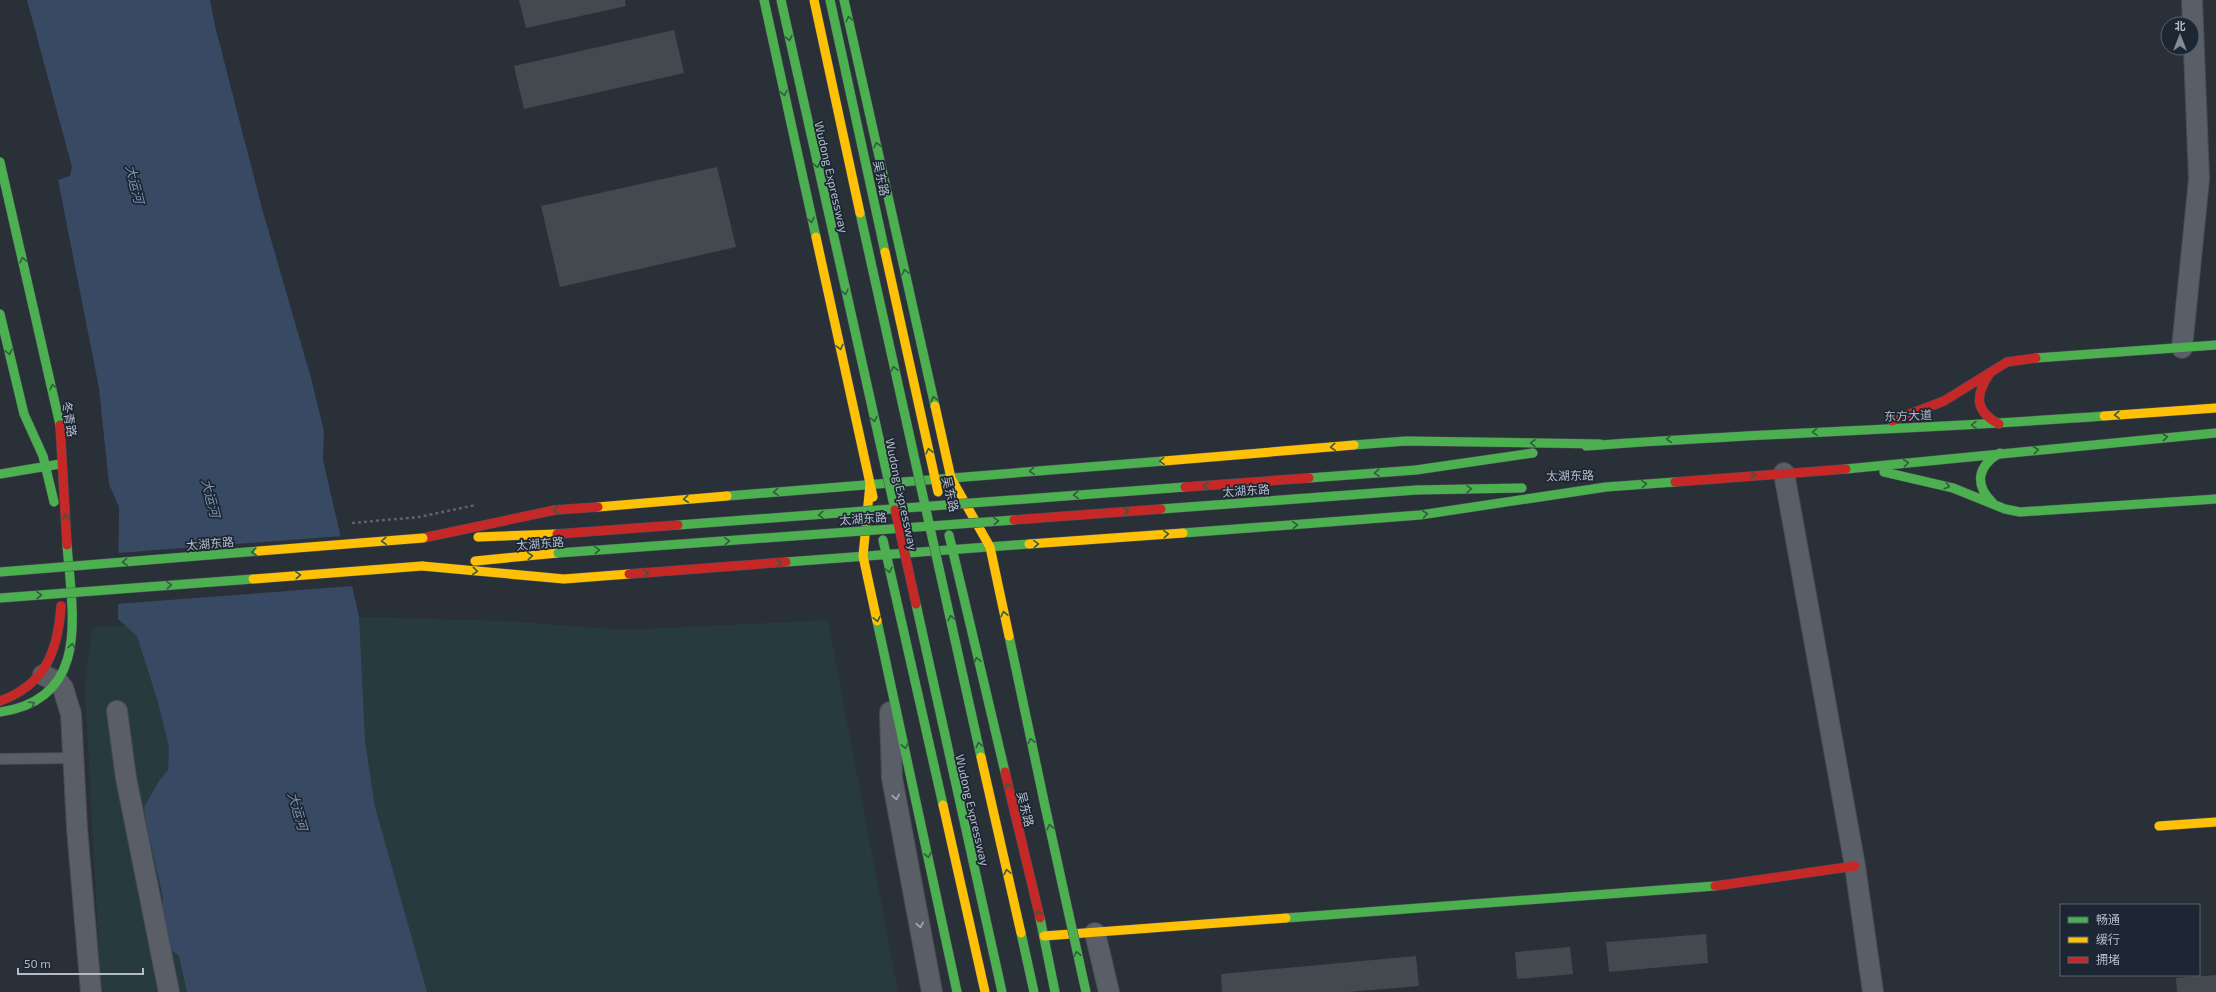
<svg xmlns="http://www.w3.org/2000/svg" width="2216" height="992" font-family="'Exo 2','Noto Sans SC',sans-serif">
<rect width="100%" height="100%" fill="#2a3038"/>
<path fill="#273a3e" d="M367,617L506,621L626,630L828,620L898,992H101L85,686L92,627Z"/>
<path fill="#384963" d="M27,0H210L215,26L263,212L311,378L324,431L323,460L359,616L365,741L375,807L427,992H187L179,956L167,947L162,920L163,897L147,828L144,807L159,781L168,770L169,747L158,702L137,636L118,619L119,507L109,484L99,388L58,180L70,176L72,167Z"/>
<path fill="#2a3038" d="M343,536L354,586L116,604L118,553Z"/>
<path fill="#444950" d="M519,0H625L626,6L526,28Z
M674,30L684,73L524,109L514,66Z
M717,167L736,247L560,287L541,206Z
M1706,934L1708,963L1609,972L1606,942Z
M1570,947L1573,974L1517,979L1515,952Z
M1416,956L1419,986L1348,992H1222L1221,974Z
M2216,975V992H2177L2176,978Z"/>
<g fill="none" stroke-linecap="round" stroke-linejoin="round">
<defs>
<path id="lane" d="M0,759L73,758"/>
<path id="street" d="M2182,348L2199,179L2192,0
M1784,473L1855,866L1873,992
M43,675L58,682L63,688L71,714L77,828L91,992
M117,711L126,778L169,992
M890,712L892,778L932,992
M1095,933L1109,992"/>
<path id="fast" d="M764,0L816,237
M830,0L885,252
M844,0L935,406
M0,162L60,425
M0,314L24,414L43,456L54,502
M2036,358L2216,345
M1354,445L1406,441L1600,444
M1586,446C1758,433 1931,429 2104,416
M1846,469L2216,433
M1416,470L1533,453
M1884,472L1953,488L2005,509L2020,512L2216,499
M0,474L60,464
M1416,490L1522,488
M727,496L1164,461
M1993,503C1974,485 1977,466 2000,453
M1183,533L1420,515L1606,487L1675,482
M949,535L1005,772
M883,540L943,805
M786,562L1029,544
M877,621L957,992
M1009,636L1045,806
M0,712C92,699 72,612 67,545
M1040,918L1055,992
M1286,918L1715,886"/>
<path id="slow" d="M816,237L873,497
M885,252L938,492
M935,406L951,478L990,547L1009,636
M2104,416L2216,408
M1164,461L1354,445
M870,484L863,556L877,621
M598,507L727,496
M478,537L557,534
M1029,544L1183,533
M475,561L558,553
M422,566L564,579L629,574
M943,805L985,992
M2159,826L2216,822
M1044,936L1286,918"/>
<path id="jam" d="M1990,373C1975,395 1974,411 1999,424
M1892,421L1944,401L2007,362L2036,358
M60,425L67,545
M1675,482L1846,469
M423,538L555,510L598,507
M629,574L786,562
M0,701C45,685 58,651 61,606
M1005,772L1040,918
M1715,886L1855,866"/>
</defs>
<use href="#lane" stroke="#484c53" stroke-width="12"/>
<use href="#street" stroke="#484c53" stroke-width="22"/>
<use href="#fast" stroke="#484c53" stroke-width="10"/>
<use href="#slow" stroke="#484c53" stroke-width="10"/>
<use href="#jam" stroke="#484c53" stroke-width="10"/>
<path stroke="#5d636a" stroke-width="2.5" stroke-dasharray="3 3" stroke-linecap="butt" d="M352,523L419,517L476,505"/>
<use href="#lane" stroke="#5a5e66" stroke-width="10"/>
<use href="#street" stroke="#5a5e66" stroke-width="20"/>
<use href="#fast" stroke="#4caf50" stroke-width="9"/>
<use href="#slow" stroke="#ffc107" stroke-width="9"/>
<use href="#jam" stroke="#c62828" stroke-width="9"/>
<defs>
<path id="fast-bridge" d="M781,0L895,510
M860,213L981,757
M1309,478L1416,470
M1161,509L1416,490
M678,525L1185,487
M558,553L1014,520
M0,572L259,551
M0,598L253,579
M916,604L1002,992
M1045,806L1086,992
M1021,933L1034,992"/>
<path id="slow-bridge" d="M814,0L860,213
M259,551L423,538
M253,579L422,566
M981,757L1021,933"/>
<path id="jam-bridge" d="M1185,487L1309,478
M895,510L916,604
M1014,520L1161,509
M557,534L678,525"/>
</defs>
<use href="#fast-bridge" stroke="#484c55" stroke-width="10" stroke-linecap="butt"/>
<use href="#slow-bridge" stroke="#484c55" stroke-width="10" stroke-linecap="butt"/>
<use href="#jam-bridge" stroke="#484c55" stroke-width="10" stroke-linecap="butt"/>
<use href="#fast-bridge" stroke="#4caf50" stroke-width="9"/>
<use href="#slow-bridge" stroke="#ffc107" stroke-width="9"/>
<use href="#jam-bridge" stroke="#c62828" stroke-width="9"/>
</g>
<defs><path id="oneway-chevron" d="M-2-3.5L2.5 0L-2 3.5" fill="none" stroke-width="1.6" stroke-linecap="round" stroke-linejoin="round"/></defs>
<g stroke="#305d3f">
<use href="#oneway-chevron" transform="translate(849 19) rotate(-103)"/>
<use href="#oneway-chevron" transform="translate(789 38) rotate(78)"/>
<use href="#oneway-chevron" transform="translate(784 93) rotate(78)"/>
<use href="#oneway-chevron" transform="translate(877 145) rotate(-103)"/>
<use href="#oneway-chevron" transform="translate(817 165) rotate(77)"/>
<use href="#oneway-chevron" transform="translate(811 220) rotate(77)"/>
<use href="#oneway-chevron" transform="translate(23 260) rotate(-103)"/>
<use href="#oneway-chevron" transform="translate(905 272) rotate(-103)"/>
<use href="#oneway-chevron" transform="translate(845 292) rotate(77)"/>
<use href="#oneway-chevron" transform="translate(840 347) rotate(77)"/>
<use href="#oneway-chevron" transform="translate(9 352) rotate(77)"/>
<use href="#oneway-chevron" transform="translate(894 369) rotate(-103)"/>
<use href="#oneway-chevron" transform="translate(53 387) rotate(-103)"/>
<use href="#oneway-chevron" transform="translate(934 399) rotate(-103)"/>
<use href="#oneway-chevron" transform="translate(2117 415) rotate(176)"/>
<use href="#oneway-chevron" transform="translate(874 419) rotate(78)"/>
<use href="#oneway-chevron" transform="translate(1974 425) rotate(178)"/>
<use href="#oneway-chevron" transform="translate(1815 432) rotate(177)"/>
<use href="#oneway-chevron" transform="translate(2165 437) rotate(-6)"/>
<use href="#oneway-chevron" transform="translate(1669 439) rotate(176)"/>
<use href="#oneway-chevron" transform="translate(1533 443) rotate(-179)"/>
<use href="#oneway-chevron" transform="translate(1333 447) rotate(175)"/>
<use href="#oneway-chevron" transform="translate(2036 450) rotate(-6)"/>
<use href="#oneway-chevron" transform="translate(929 451) rotate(-103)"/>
<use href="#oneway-chevron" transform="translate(1162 461) rotate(175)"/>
<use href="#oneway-chevron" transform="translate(1906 463) rotate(-6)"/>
<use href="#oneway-chevron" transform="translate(1032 471) rotate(175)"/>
<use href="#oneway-chevron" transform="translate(1377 473) rotate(176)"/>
<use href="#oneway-chevron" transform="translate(1753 475) rotate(-4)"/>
<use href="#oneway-chevron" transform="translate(1644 484) rotate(-5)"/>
<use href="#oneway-chevron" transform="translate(1206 486) rotate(176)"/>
<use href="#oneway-chevron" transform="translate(1947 486) rotate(16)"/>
<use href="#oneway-chevron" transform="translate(1469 489) rotate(-1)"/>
<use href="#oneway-chevron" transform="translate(776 492) rotate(175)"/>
<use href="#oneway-chevron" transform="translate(1076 495) rotate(176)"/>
<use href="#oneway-chevron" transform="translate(686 499) rotate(175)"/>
<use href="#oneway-chevron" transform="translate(556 510) rotate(172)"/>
<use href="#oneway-chevron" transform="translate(1126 511) rotate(-4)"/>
<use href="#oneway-chevron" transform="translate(1425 514) rotate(-8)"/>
<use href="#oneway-chevron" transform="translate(821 515) rotate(176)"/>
<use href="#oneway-chevron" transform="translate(66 517) rotate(-94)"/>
<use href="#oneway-chevron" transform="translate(996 521) rotate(-4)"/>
<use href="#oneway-chevron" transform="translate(1295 525) rotate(-4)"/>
<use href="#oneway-chevron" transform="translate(1166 534) rotate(-4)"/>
<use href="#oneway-chevron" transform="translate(384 541) rotate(175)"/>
<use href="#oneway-chevron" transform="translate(727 541) rotate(-4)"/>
<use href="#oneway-chevron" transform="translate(1036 544) rotate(-4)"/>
<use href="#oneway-chevron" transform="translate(597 550) rotate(-4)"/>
<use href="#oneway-chevron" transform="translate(254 552) rotate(175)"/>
<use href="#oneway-chevron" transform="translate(530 556) rotate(-5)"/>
<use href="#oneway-chevron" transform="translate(125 562) rotate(175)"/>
<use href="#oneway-chevron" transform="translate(779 563) rotate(-4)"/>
<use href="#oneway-chevron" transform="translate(889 570) rotate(77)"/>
<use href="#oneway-chevron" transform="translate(475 571) rotate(5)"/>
<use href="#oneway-chevron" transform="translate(646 573) rotate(-4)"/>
<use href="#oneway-chevron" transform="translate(298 575) rotate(-4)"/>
<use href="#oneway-chevron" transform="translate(169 585) rotate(-4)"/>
<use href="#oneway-chevron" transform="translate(39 595) rotate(-4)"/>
<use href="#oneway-chevron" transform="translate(1004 614) rotate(-102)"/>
<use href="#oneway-chevron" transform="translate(951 618) rotate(-103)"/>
<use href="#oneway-chevron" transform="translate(877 619) rotate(78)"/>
<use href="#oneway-chevron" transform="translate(72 646) rotate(-80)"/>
<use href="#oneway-chevron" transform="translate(977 660) rotate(-103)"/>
<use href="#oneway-chevron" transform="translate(32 704) rotate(-30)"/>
<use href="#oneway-chevron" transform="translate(1031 741) rotate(-102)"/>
<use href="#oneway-chevron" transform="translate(979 745) rotate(-103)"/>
<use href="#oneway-chevron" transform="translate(905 746) rotate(78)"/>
<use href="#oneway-chevron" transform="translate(1008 786) rotate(-104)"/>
<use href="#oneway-chevron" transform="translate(1050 827) rotate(-102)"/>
<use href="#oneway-chevron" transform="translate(928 855) rotate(78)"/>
<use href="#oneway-chevron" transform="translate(1007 872) rotate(-103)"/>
<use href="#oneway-chevron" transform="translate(1038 913) rotate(-104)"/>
<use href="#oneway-chevron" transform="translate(1077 954) rotate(-102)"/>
</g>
<g stroke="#a2a9b5">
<use href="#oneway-chevron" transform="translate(896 797) rotate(79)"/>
<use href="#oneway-chevron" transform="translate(920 925) rotate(79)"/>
</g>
<g text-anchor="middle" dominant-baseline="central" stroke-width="3.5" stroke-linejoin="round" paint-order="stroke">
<g font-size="12" fill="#b4bcc9" stroke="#1d2633">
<text transform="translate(832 177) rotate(77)">Wudong Expressway</text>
<text transform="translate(882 178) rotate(78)">吴东路</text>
<text transform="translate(1908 415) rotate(-2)">东方大道</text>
<text transform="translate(70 419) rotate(81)">冬青路</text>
<text transform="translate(1570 475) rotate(-1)">太湖东路</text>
<text transform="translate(1246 490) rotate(-4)">太湖东路</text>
<text transform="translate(902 494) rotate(78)">Wudong Expressway</text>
<text transform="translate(951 494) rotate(77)">吴东路</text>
<text transform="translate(863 518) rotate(-4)">太湖东路</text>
<text transform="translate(210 543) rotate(-5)">太湖东路</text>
<text transform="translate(540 543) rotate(-5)">太湖东路</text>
<text transform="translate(1026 809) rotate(76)">吴东路</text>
<text transform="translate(973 810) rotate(77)">Wudong Expressway</text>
</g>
<g font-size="13" font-style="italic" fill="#7c92b1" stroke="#1d2633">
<text transform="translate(135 184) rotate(76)">大运河</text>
<text transform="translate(211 498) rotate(76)">大运河</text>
<text transform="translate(298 811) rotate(74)">大运河</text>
</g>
</g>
<rect x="2060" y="904" width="140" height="72" fill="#1d2633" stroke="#59626f"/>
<rect x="2068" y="917" width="20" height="6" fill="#4caf50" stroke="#59626f"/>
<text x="2096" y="924" font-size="12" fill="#b4bcc9">畅通</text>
<rect x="2068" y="937" width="20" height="6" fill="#ffc107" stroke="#59626f"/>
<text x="2096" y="944" font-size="12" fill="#b4bcc9">缓行</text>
<rect x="2068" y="957" width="20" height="6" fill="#c62828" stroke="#59626f"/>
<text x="2096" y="964" font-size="12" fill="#b4bcc9">拥堵</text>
<g transform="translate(2180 36)"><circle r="19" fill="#1d2633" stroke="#59626f"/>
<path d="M0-3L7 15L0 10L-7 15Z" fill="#848b96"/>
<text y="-6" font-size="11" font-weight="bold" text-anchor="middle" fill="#b4bcc9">北</text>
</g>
<path d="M18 968v6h125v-6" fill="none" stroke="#b4bcc9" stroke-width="2"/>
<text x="24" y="968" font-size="12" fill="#b4bcc9" stroke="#1d2633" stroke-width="3" paint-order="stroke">50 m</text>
</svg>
